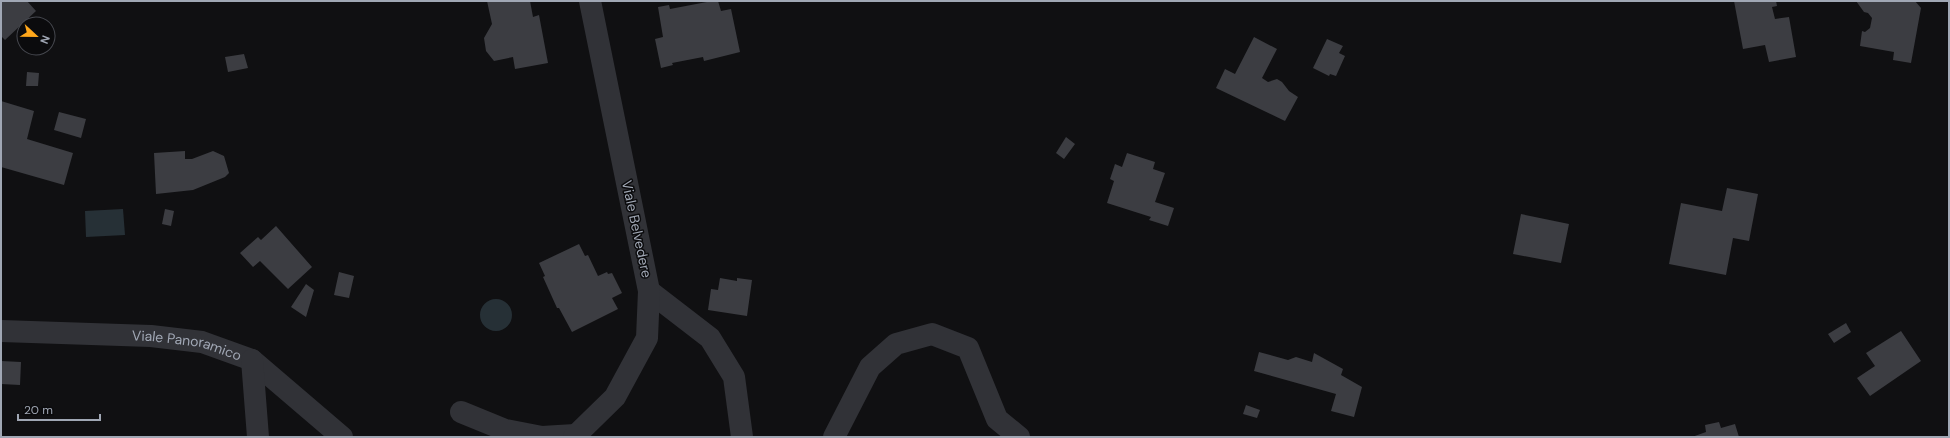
<svg xmlns="http://www.w3.org/2000/svg" width="1950" height="438" font-family="'DM Sans',sans-serif">
<rect width="100%" height="100%" fill="#101012"/>
<path fill="#263036" d="M123,209L125,235L86,237L85,211Z
M480 315a16 16 0 1 1 32 0a16 16 0 1 1-32 0Z"/>
<path fill="#3c3d42" d="M1,1H27L36,11L5,40L1,36Z
M487,1H530L533,17L539,15L548,63L515,69L513,57L494,61L486,51L484,38L492,24Z
M712,1H718L721,11L731,9L740,52L704,61L703,57L672,63L673,65L661,68L655,39L663,37L658,7L669,5L670,9Z
M1734,1H1776L1777,6L1772,7L1775,19L1789,17L1796,57L1769,62L1765,45L1743,49Z
M1856,1H1915L1921,8L1911,63L1893,60L1894,52L1860,46L1862,31L1865,32L1870,28L1872,18L1868,13L1864,12Z
M1254,37L1277,49L1262,78L1268,82L1277,79L1282,82L1289,91L1298,97L1285,121L1216,88L1225,69L1235,74Z
M1327,39L1343,46L1339,53L1345,56L1336,76L1330,74L1329,76L1313,68Z
M244,54L248,68L228,72L225,57Z
M27,72L39,73L38,86H26Z
M1,101L34,111L27,139L73,153L64,185L1,167Z
M59,112L86,119L81,138L54,130Z
M1066,137L1075,144L1064,159L1056,153Z
M185,151V159H192L213,151L224,156L229,173L225,177L193,190L156,194L154,153Z
M1127,153L1155,162L1153,169L1165,173L1155,202L1174,208L1168,226L1149,220L1151,217L1107,203L1114,181L1110,179L1115,164L1122,167Z
M1727,188L1758,194L1749,241L1733,238L1726,275L1669,264L1681,203L1722,211Z
M165,209L174,211L171,226L162,224Z
M1521,214L1569,224L1561,263L1513,254Z
M276,226L312,267L288,289L260,261L253,267L240,253L258,237L261,240Z
M579,244L585,256L588,255L598,276L607,272L608,274L612,273L622,293L612,298L618,309L572,332L559,308H557L543,277L545,276L539,263Z
M339,272L354,276L349,298L334,295Z
M720,278L737,281V278L752,280L747,316L708,310L711,289L718,290Z
M306,284L314,290L306,317L291,307Z
M1846,323L1851,332L1834,343L1828,334Z
M1901,331L1921,361L1870,396L1857,378L1875,366L1866,353Z
M1259,352L1288,360L1296,357L1312,362L1314,353L1343,369L1341,375L1362,387L1354,417L1331,411L1336,394L1254,371Z
M1,361L21,362L20,385L1,384Z
M1246,405L1260,410L1257,418L1243,414Z
M1719,422L1721,428L1735,424L1739,437H1692L1706,432L1705,425Z"/>
<g fill="none" stroke-linecap="round" stroke-linejoin="round">
<g stroke="#313237" stroke-width="22">
<path d="M649,291L710,338L734,377L742,437"/>
<path id="s1" d="M1,331L151,336L202,342L252,360L342,437"/>
<path d="M252,360L258,437"/>
<path d="M461,412L505,430L542,437L575,435"/>
<path d="M574,437L615,397L647,338L649,291L590,1"/>
<path d="M834,437L870,367L896,344L932,334L968,348L997,419L1019,437"/>
</g>
</g>
<g text-anchor="middle" dominant-baseline="central" stroke-width="3" stroke-linejoin="round" paint-order="stroke">
<g font-size="14" fill="#a0a7b4" stroke="#0b0b0d">
<text transform="translate(637 229) rotate(78)">Viale Belvedere</text>
<text stroke="none"><textPath href="#s1" startOffset="187">Viale Panoramico</textPath></text>
</g>
</g>
<rect width="1950" height="438" fill="none" stroke="#a0a7b4" stroke-width="4"/>
<g transform="translate(36 36) rotate(112)"><circle r="19" fill="#0b0b0d" stroke="#474950"/>
<path d="M0-3L7 15L0 10L-7 15Z" fill="#ffa71b"/>
<text y="-6" font-size="11" font-weight="bold" text-anchor="middle" fill="#a0a7b4">N</text>
</g>
<path d="M18 414v6h82v-6" fill="none" stroke="#a0a7b4" stroke-width="2"/>
<text x="24" y="414" font-size="12" fill="#a0a7b4" stroke="#0b0b0d" stroke-width="3" paint-order="stroke">20 m</text>
</svg>
